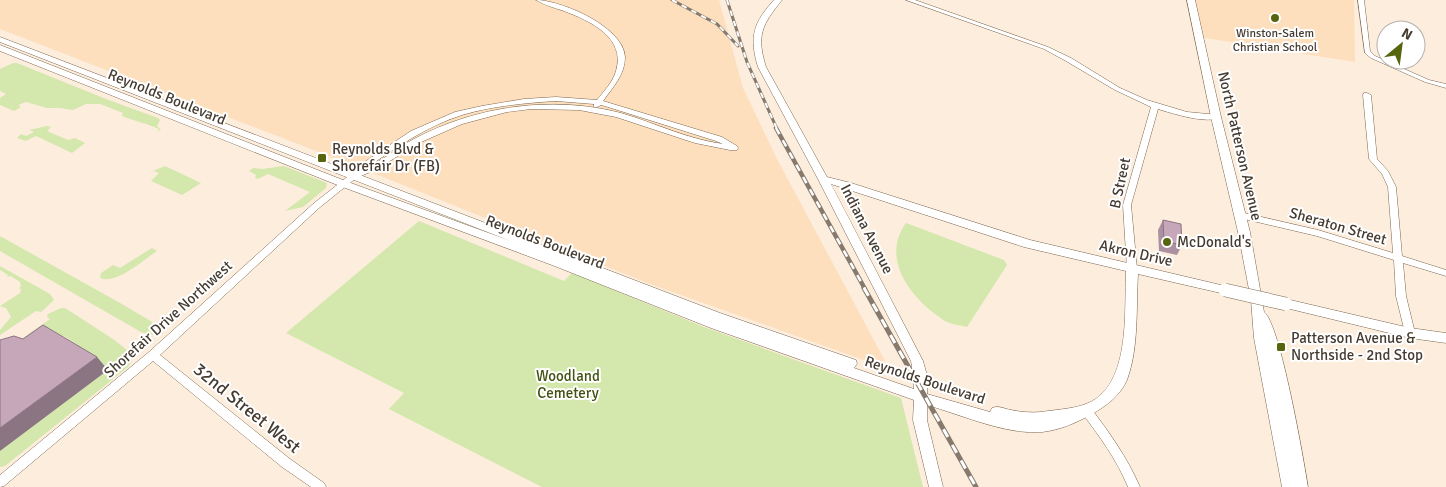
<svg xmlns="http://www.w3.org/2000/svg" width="1446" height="487" font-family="Signika,sans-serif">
<rect width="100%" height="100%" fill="#fceddd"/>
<path fill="#fddfbe" d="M0,0H719L743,88L777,159L885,361L875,364L650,284L378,175L0,29Z
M1191,0H1354L1355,62L1199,37Z"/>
<path fill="#d4e7ac" d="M13,63H17L106,99L158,118L160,120L157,126L161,130L157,131L159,129C146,123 134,121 122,116L123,113L100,104H86L73,110L60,108H47L26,102L18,105L21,107L14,111L0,105V98L6,94L0,91V69Z
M47,126L51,127L47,131L68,140L75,138L85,143L72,153L36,136L26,141L17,138L21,134L26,136L34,132L29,130Z
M165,166L201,183L182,195L151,181L159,173L154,171L148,173Z
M284,166L327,183L326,188L303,207L285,211L310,192L268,174L258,179L255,178L256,175L249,171L253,168L262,169Z
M419,221L564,281L572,273L704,327L901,398L923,487H542L389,409L404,393L286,333Z
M906,223L1004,260L1007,265L967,327C959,325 948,324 942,319C911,298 880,259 906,223Z
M0,236L120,303L159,326L163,334L151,335L141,332L0,251Z
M152,248L157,251C143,260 116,285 100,278L101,273L113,265L120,268Z
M0,266L50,294L54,300L41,312L36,311L0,335V330L11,317L6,308L0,306L20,293L21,289L19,288L21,286L20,282L11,276L7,277L8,275L0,270Z
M61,308H65L113,339L132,354V361L128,367L5,466L0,467V451L78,345L64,336L0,354L50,319L47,317L48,314Z"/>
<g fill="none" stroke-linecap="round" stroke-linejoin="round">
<defs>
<path id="minor" d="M536,0C561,0 624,27 625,57C625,75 613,87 603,101L722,137L737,146L738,148L737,150H730L695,143L616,117L579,110L531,109L507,112L462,124L419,143L375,170L356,178L319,208L160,355L290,459L324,483L326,487H311L282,467L153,361L4,486L0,487V475L149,352L313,204L351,174L360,165L411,131L455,112L482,106L524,99L556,97L597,100C604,91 613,82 616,71C626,37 590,21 564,11C555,8 544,5 536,0ZM556,101L594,104V107H597L601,105L608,107L716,141L723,144C687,139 655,123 621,113C552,95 476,106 414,139C397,148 382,161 365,169C395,148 427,126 462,115C492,106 525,103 556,101Z
M906,0H915L1048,47L1071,58L1120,88L1147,100L1187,112L1219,115L1220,117C1208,125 1171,113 1158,109L1131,205L1137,269L1135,271H1129L1127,269L1123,205L1151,107L1115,90L1066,61L1044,49Z
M1358,0H1364L1370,51L1375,56L1429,80L1446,84V88L1425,82L1371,58L1365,53Z
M1364,93H1367L1371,95L1377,159L1388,171L1396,187L1402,256L1446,270V276L1403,263L1406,296L1415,333L1413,336L1410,337L1407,336L1405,333L1396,296L1394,260L1317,236L1240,218L1236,215L1240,212L1318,230L1393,253L1388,187L1382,174L1369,159L1363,95Z
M1086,406L1090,407C1109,432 1127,457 1140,487H1128C1117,460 1100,437 1082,413L1081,410L1082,407Z"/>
<path id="major" d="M774,0H782C762,25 756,35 766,67L827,177L851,183L1030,240L1225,286L1229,287L1231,290L1229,293L1225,294L1138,274C1136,309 1139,347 1127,380C1120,396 1106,406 1092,414C1076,423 1060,430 1042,432C1006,435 962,415 927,405V420L943,487H929L913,420L914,400L711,328L552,265L340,186L0,51V45L348,182L516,243L0,42V37L720,313L856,360L857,364L854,368L914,389V379L911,361L818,179L758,67C749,37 753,23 774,0ZM831,184L1024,247L1126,271C1124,311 1132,390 1083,405C1071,409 1054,410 1041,412C1032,413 1020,412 1011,410C1004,409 999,405 992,408L990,412L927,394L928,379L923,361Z
M1187,0H1195L1221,117L1250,232L1264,312C1280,323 1304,461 1308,487H1282L1254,338L1251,300L1238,232L1211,117Z
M1286,299L1410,328L1446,333V343L1410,338L1282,307L1280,304L1282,301Z"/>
</defs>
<use href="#minor" stroke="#7c674f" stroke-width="1"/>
<use href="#major" stroke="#7c674f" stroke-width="1"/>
<use href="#minor" fill="#fff" fill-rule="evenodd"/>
<use href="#major" fill="#fff" fill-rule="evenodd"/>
<defs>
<path id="rail-far2" d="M672,0L717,24L738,46
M727,0L747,62L777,129"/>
<path id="rail-far1" d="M776,128L865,289"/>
<path id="rail" d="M864,288L976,487"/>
</defs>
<use href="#rail-far2" stroke="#857a6d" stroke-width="3"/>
<use href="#rail-far1" stroke="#857a6d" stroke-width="4.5"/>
<use href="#rail" stroke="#857a6d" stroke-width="5"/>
<use href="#rail-far2" stroke="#fff" stroke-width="2" stroke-dasharray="5.5" stroke-linecap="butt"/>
<use href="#rail-far1" stroke="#fff" stroke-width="2.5" stroke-dasharray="7" stroke-linecap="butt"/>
<use href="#rail" stroke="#fff" stroke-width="3" stroke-dasharray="9" stroke-linecap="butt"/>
<defs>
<path id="major-bridge" d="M1225,290L1286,304"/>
</defs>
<use href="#major-bridge" stroke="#7c674f" stroke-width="14" stroke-linecap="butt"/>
<use href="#major-bridge" stroke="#fff" stroke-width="13"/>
</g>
<path fill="#aa90a0" d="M1163,220L1182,245L1177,255L1159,251L1158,230Z"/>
<path fill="#8b7582" d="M97,357L108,370L0,451V428Z"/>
<path fill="#c6a7ba" stroke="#8b7582" d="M1163,220L1181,224L1182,245L1164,241Z
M43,325L97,357L0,428V340L14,336L23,339Z"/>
<g fill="#57660e" stroke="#fff" stroke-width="2">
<circle cx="1275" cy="18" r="5"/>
<rect x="317" y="153" width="10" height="10" rx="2.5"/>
<circle cx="1167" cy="242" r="5"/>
<rect x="1276" y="342" width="10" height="10" rx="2.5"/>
</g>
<g text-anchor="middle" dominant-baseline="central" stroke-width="4" stroke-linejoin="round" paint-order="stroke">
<g font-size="12" fill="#453b30" stroke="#fff">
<text x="1275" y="33">Winston-Salem<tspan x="1275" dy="14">Christian School</tspan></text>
</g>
<g font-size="15" fill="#453b30" stroke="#fff">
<text transform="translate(167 97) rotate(22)">Reynolds Boulevard</text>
<text transform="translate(1240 146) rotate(77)">North Patterson Avenue</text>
<text transform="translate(1120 183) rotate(-78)">B Street</text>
<text transform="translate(1338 226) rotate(16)">Sheraton Street</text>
<text transform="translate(867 229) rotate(63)">Indiana Avenue</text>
<text transform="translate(545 242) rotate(21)">Reynolds Boulevard</text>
<text transform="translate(1136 253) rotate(13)">Akron Drive</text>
<text transform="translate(168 319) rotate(-42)">Shorefair Drive Northwest</text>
<text transform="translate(925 380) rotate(18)">Reynolds Boulevard</text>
</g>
<g font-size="15" fill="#453b30" stroke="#fff" text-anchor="start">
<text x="332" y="149">Reynolds Blvd &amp;<tspan x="332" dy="17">Shorefair Dr (FB)</tspan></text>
<text x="1177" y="242">McDonald's</text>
<text x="1291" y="338">Patterson Avenue &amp;<tspan x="1291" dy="17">Northside - 2nd Stop</tspan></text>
</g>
<g font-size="15" fill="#425210" stroke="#fff">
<text x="568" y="376">Woodland<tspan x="568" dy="17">Cemetery</tspan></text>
</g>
<g font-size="18" fill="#453b30" stroke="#fff">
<text transform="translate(247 408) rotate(39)">32nd Street West</text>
</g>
</g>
<g transform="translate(1401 45) rotate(29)"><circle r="24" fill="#ffffff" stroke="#b5b1ac"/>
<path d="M0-4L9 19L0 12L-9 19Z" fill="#57660e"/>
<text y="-8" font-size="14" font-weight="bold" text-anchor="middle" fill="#453b30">N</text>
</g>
</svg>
